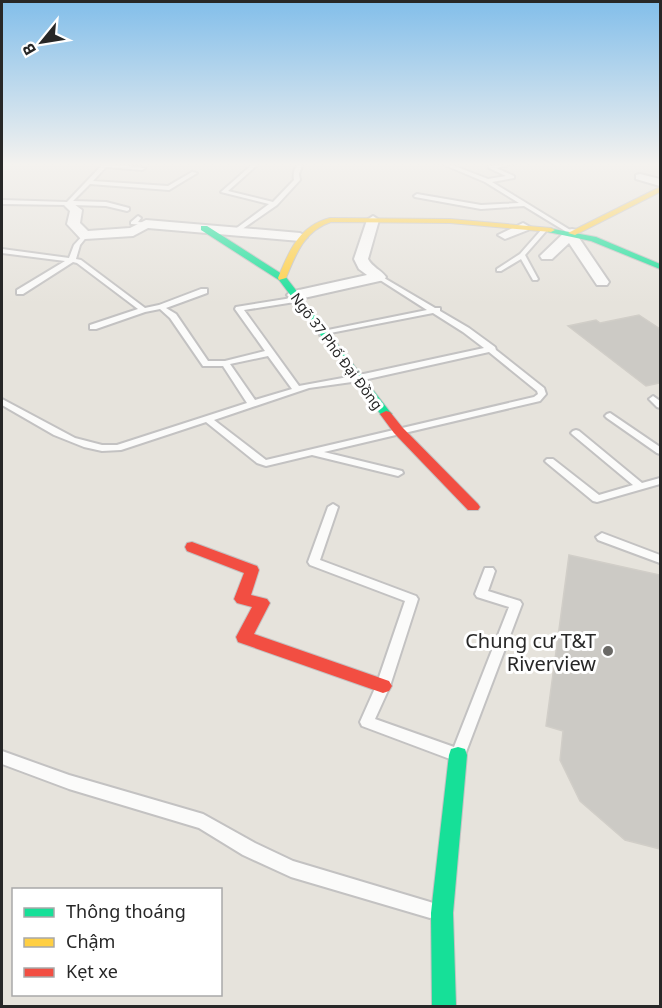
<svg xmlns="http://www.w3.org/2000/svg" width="662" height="1008" font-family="'Noto Sans',sans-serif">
<rect width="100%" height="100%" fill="#e6e3dc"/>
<path fill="#cccac5" stroke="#d1cec8" stroke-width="1.5" d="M639,315L660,329V383L646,386L568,326L596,320L600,323Z
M569,555L660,575V849L625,840L580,801L560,760L563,731L546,726Z"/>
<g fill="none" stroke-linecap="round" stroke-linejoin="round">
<defs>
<path id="lane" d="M104,163L145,168L142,170L106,167L93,181L168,186L192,172L197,173L169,190L90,184L73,201L106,202L129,208V210L127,211L106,206L73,205L70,207L67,205L2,204V200L67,202Z
M254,163L256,166L228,191L273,202L294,180C293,175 294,167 299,164L302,166L299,174L300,180L277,205L238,232H234V230L269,204L221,192Z
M440,163H447L488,179L506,176L489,168V166L516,163L496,168L514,176V178L492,182L575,233L570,234L524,206L481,209L415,197L414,196L417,194L481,205L519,203L485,182Z
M138,216L141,218L138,222L148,223V225L131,224V222Z
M542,229L547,230L525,255L538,279L537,280H533L521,259L501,271H497V269L520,254Z
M85,233L88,235L80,245L76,259L81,260L145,308L159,305L201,289H207V293L166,308L176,314L208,361H225L265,351L235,309L236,307L298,297H301V301L244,310L299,386L359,375L484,348L463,332L433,313L320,335V331H323L427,310L377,278L376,277L379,275L435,308H440V311L469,328L495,347L496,350L544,388L546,394L540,401L324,452L402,471L403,473L398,476L312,455L266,466L257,463L206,422L121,450L102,451L84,447L54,435L2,405V399L75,438L102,445H117L247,403L223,366H203L170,318L160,309L145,312L96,329H90V325L138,309L77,263L73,262L23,294H17V290L65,261L2,253V249L69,258L74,245ZM489,352L537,391L538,394L534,397L266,460L214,420L309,388L359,381ZM268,356L292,389L255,400L230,364Z
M653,396L660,401V408L657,407L649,399Z
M610,413L660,447V454L657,453L607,418L605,416L607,414Z
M576,430L579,431L642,483L660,478V484L597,502L593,501L547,463L545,461L547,459H553L599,495L633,485L573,435L571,433L573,431Z
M333,504L338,507L320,560L416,596L418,599L390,686L375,719L454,747L509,607L477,597L475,594L485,568H493L495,571L488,591L520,601L522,604L463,760L458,762L362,726L360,722L376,686L405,601L310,565L308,562L328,507Z
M602,533L660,555V563L598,540L596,537Z
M2,751L69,775L203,814L255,843L293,861L430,902L436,904L438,910L436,916L430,918L291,877L243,855L199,828L69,789L2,764Z"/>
<path id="street" d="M640,174L660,179V186L636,179V175Z
M70,201L82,210L80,223L88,231L130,228L146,220L300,233L307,237L300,241L148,228L133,236L85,239L80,238L67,224L70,211L64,205Z
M373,216L379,220L368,259C372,267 381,270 386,277L384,280L295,300L290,298L287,295L290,292L367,275L359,269L354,259L367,220Z
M523,223L530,227L528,230L505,239L498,235Z
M572,229L577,230V235L609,282L607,285H597L569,243L552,259H542L540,256L567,230Z"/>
<path id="fast" d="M201,226H207L285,276L390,412L392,414L390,416H382L279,280L201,230Z
M548,228L596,237L660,264V269L591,241L548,232Z
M458,747L465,749L467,755L453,913L456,1006H432L431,913L449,755L451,749Z"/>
<path id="slow" d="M660,187V192L575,235L568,233Z
M330,218L450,219L551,228L555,230L551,232L450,223L331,222C304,231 296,254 286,278L279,280L278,278C289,251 299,226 330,218Z"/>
<path id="jam" d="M386,411L390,412L402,427L478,504L480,507L478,510H468L394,433L380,414Z
M192,542L257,566L259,570L251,595L267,599L270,603L254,634L389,681L392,686L389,691L383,693L238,642L236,637L252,607L237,603L234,599L244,573L187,551L185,547L187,543Z"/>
</defs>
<use href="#lane" stroke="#c3c2c2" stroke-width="4"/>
<use href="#street" stroke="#c3c2c2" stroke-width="4"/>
<use href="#fast" stroke="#c3c2c2" stroke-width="2"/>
<use href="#slow" stroke="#c3c2c2" stroke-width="2"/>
<use href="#jam" stroke="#c3c2c2" stroke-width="2"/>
<use href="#lane" fill="#fbfbfa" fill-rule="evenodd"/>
<use href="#street" fill="#fbfbfa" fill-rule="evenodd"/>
<use href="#fast" fill="#16e098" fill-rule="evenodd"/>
<use href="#slow" fill="#ffcf43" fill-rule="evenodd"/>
<use href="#jam" fill="#f24e42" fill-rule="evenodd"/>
</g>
<linearGradient id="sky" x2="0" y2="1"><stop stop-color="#82beea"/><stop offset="0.54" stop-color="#f4f2ef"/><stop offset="1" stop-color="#f4f2ef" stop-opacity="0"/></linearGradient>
<rect width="662" height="304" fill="url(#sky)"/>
<circle fill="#6a6966" stroke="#fff" stroke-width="2" cx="608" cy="651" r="6"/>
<g text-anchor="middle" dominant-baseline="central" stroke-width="6" stroke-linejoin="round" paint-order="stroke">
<g font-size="14" fill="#272727" stroke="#fff">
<text transform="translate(337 351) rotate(53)">Ngõ 37 Phố Đại Đồng</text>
</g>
<g font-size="20" fill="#272727" stroke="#fff" text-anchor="end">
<text x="596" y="640">Chung cư T&amp;T<tspan x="596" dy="23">Riverview</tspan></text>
</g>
</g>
<rect width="662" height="1008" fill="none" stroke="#272727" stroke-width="6"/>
<rect x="12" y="888" width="210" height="108" fill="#ffffff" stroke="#a9a9a9" stroke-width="1.5"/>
<rect x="24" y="908" width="30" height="9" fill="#16e098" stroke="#a9a9a9" stroke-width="1.5"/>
<text x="66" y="918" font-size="18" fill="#272727">Thông thoáng</text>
<rect x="24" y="938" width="30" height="9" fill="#ffcf43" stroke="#a9a9a9" stroke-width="1.5"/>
<text x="66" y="948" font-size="18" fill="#272727">Chậm</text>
<rect x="24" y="968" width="30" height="9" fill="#f24e42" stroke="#a9a9a9" stroke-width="1.5"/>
<text x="66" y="978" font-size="18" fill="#272727">Kẹt xe</text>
<g transform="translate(42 42) rotate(240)" stroke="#ffffff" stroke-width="4.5" paint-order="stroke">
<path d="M0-4.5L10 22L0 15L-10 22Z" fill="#272727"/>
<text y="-9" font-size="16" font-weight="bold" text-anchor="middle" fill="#272727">B</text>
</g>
</svg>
